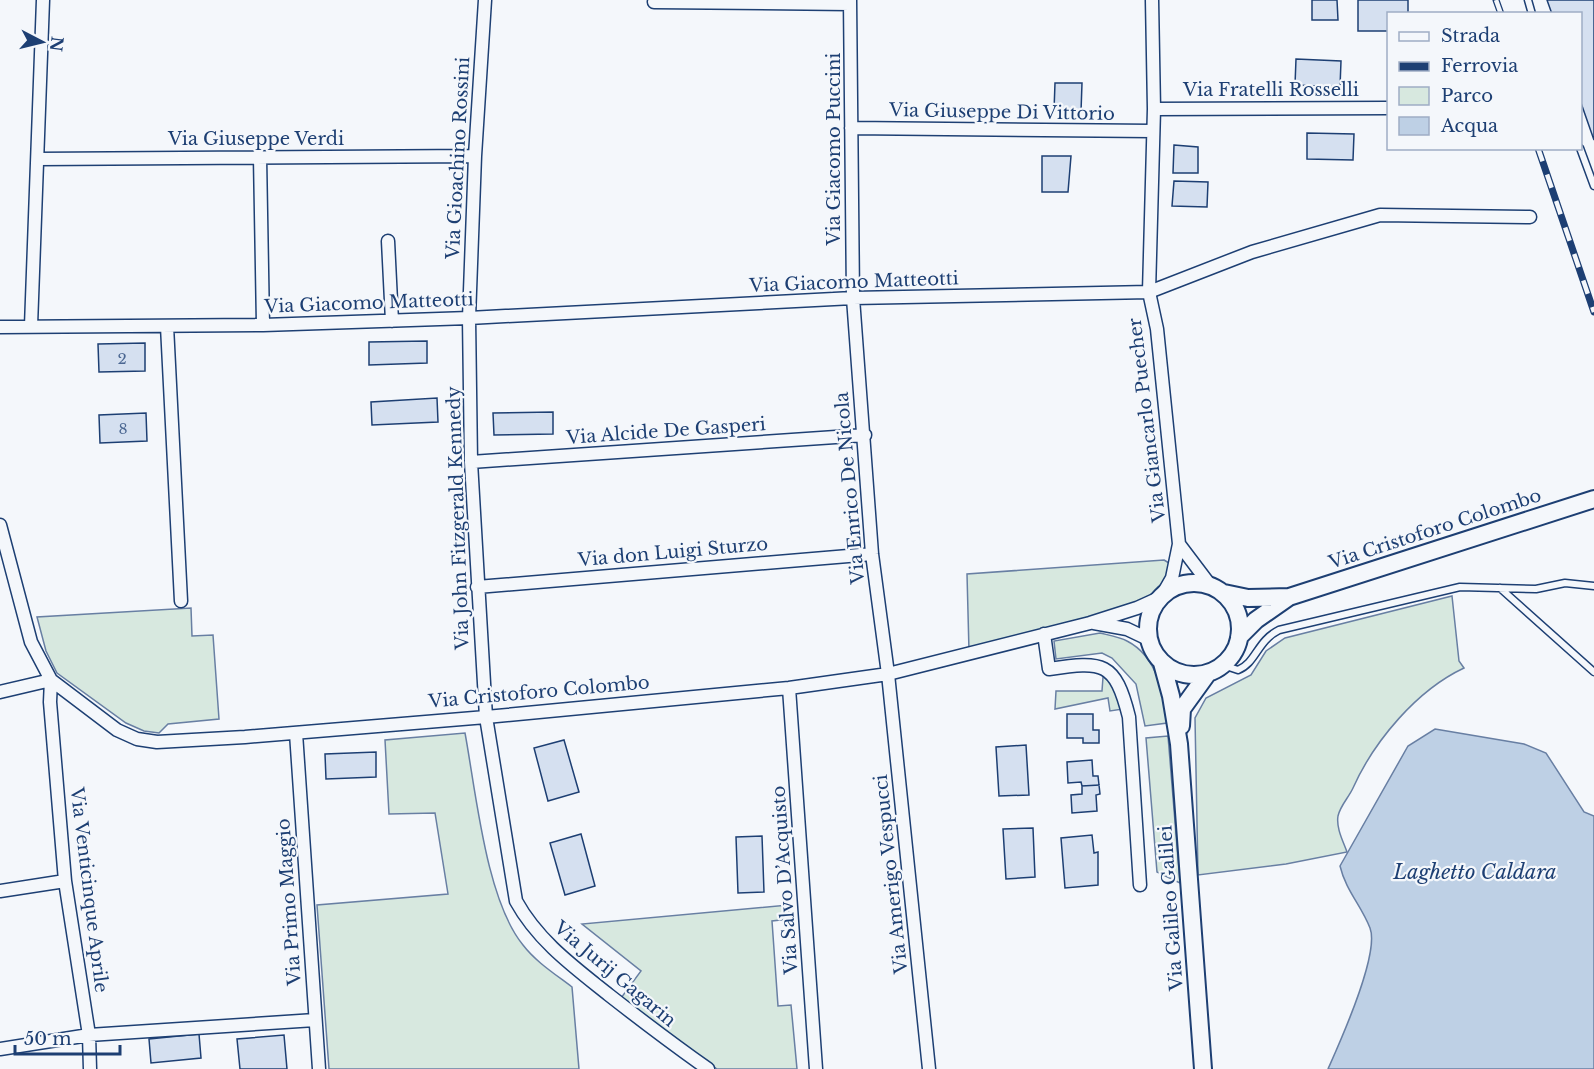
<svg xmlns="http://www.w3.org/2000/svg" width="1594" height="1069" font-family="'Libre Baskerville',serif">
<rect width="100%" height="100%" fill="#f4f7fb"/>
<path fill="#d7e8df" stroke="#687fa3" stroke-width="1.5" d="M1164,560L1169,563L1167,581L1157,592L1132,606L969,651L967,574Z
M1452,596L1459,661L1464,668C1417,690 1374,741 1353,788C1349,797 1340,806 1338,816C1336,828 1343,841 1347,852L1286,864L1198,875L1195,718L1206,698L1251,675L1266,651L1285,638Z
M191,608L192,636L213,635L219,719L168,724L159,733L144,731L126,723L57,673L46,651L37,617Z
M1100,633C1108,635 1120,637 1127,641C1158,657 1163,693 1167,723L1145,726L1136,684L1112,658L1102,653L1056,659L1054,641Z
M1103,677L1112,683L1123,709L1110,711L1108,698L1055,709L1056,691H1102Z
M465,733C476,792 486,900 523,945C536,962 555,974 572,987L579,1069H329L317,905L448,894L435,813L389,814L385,740Z
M1168,736L1180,883L1157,872L1146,738Z
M788,905L789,919L772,921L778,1006L791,1005L797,1069H717L621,998L641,971L582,924Z"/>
<path fill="#bed0e5" stroke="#687fa3" stroke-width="1.5" d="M1435,729L1524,744L1546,753L1584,812L1594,816V1069H1328C1340,1042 1380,954 1370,928C1361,905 1346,891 1340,866L1408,746Z"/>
<path fill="#d5e0f0" stroke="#1d3f73" stroke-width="1.5" d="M1312,0H1337L1338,20H1312Z
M1358,0H1408V14H1388V31H1358Z
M1547,0H1594V140L1580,100V14H1552Z
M1296,59L1341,61L1340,87L1295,85Z
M1055,83H1082L1081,112L1054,111Z
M1307,133L1354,134L1353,160L1307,159Z
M1174,145L1198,147V173H1173Z
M1042,156H1071L1068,192H1042Z
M1174,181L1208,182L1207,207L1172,206Z
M427,341V363L369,365V342Z
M145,343V371L99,372L98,344Z
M437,398L438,422L372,425L371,402Z
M553,412V434L494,435L493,413Z
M146,413L147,441L100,443L99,415Z
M1067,714H1093V730H1099V743H1083V738H1067Z
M564,740L579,792L548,801L534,748Z
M1026,745L1029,795L999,796L996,747Z
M376,752V777L326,779L325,754Z
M1092,760L1093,776H1098L1099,785L1082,786L1081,782L1068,783L1067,762Z
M1099,785L1100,794L1096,795L1097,811L1072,813L1071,795L1082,794V786Z
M1033,828L1035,877L1006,879L1003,829Z
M581,834L595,886L565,895L550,843Z
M1092,835L1094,853L1098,852V885L1065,888L1061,838Z
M762,836L764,892L738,893L736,837Z
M199,1034L201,1058L151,1063L149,1039Z
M284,1035L287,1069H240L237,1039Z"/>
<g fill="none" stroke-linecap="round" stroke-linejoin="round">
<defs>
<path id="service" d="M1528,0L1532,14
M1580,148L1594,186
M1500,588L1594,672
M1223,665L1238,670C1256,663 1257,641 1279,630L1460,587L1536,589L1565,583L1594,586"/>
<path id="minor" d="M485,0L475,156L469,318L471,462L486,717L516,901C538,941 574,967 609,995C641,1020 674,1045 708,1069
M850,0L853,298L872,554L888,674L929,1069
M1152,0L1154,109L1149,292L1157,329L1179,544L1172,578L1164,592
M654,2L850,4
M1154,109L1388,108
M851,128L1153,131
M260,157L263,325
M38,159L475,156
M388,241L392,321
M31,326L43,0
M167,326L181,601
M0,327L263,325L469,318L853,298L1149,292L1252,252L1380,215L1530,217
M471,462L865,435
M0,525L31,642L51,680L117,730L137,739L157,742L245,737L486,717L789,688L888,674L1090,623L1137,608L1159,598
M1179,544L1210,585
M477,587L872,554
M1094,623L1127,629L1148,639
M1044,634L1049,669C1103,661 1115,661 1129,717L1140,885
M51,680L50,702L65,881L89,1035L90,1069
M789,688L816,1069
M0,692L51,680
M296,733L319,1069
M0,891L65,881
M0,1049L89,1035L315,1020"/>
<path id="tertiary" d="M1148 629a46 46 0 1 1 92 0a46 46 0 1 1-92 0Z
M1224,593L1248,598L1289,597
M1239,637L1256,620L1289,597L1594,499
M1162,663L1171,696L1179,744L1203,1069
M1181,726L1182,709L1208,673"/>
</defs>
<use href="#service" stroke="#1d3f73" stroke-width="9"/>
<use href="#minor" stroke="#1d3f73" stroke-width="15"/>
<use href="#tertiary" stroke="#1d3f73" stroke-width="20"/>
<use href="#service" stroke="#f4f7fb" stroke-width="6"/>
<use href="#minor" stroke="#f4f7fb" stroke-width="12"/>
<use href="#tertiary" stroke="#f4f7fb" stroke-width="16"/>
<defs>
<path id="rail" d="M1496,0L1501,14
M1538,148L1594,312"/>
</defs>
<use href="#rail" stroke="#1d3f73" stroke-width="7"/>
<use href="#rail" stroke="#f4f7fb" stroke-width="4.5" stroke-dasharray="14" stroke-linecap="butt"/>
</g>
<g text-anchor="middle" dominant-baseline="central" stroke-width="4.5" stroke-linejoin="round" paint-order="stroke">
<g font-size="15" fill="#4b6792">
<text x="122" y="358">2</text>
<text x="123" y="428">8</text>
</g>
<g font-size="18" fill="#1d3f73" stroke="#f4f7fb">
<text x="1271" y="90">Via Fratelli Rosselli</text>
<text transform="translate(1002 112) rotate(1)">Via Giuseppe Di Vittorio</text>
<text x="256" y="139">Via Giuseppe Verdi</text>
<text transform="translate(834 149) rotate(-90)">Via Giacomo Puccini</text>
<text transform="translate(458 158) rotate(-87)">Via Gioachino Rossini</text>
<text transform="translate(854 282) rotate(-2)">Via Giacomo Matteotti</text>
<text transform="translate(369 303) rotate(-2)">Via Giacomo Matteotti</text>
<text transform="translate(1147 420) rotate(-97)">Via Giancarlo Puecher</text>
<text transform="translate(666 431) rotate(-4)">Via Alcide De Gasperi</text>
<text transform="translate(850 488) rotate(-95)">Via Enrico De Nicola</text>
<text transform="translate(458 518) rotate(-92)">Via John Fitzgerald Kennedy</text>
<text transform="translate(1435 529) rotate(-18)">Via Cristoforo Colombo</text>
<text transform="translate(673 552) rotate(-5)">Via don Luigi Sturzo</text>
<text transform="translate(539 692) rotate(-5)">Via Cristoforo Colombo</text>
<text transform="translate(891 874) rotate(-96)">Via Amerigo Vespucci</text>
<text transform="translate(785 880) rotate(-94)">Via Salvo D’Acquisto</text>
<text transform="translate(89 890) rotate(83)">Via Venticinque Aprile</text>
<text transform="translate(289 902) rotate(-94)">Via Primo Maggio</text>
<text transform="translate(1171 908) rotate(-94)">Via Galileo Galilei</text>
<text transform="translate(615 974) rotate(40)">Via Jurij Gagarin</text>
</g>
<g font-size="20" font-style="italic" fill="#1d3f73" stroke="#f4f7fb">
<text x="1475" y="872">Laghetto Caldara</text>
</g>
</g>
<rect x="1387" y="12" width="195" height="138" fill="#f4f7fb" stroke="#9eadc5" stroke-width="1.5"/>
<rect x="1399" y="32" width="30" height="9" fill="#f4f7fb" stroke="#9eadc5" stroke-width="1.5"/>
<text x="1441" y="42" font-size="18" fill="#1d3f73">Strada</text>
<rect x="1399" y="62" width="30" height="9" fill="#1d3f73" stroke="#9eadc5" stroke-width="1.5"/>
<text x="1441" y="72" font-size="18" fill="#1d3f73">Ferrovia</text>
<rect x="1399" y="87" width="30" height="18" fill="#d7e8df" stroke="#9eadc5" stroke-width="1.5"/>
<text x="1441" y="102" font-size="18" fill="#1d3f73">Parco</text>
<rect x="1399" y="117" width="30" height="18" fill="#bed0e5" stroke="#9eadc5" stroke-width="1.5"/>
<text x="1441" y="132" font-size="18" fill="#1d3f73">Acqua</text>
<g transform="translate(42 42) rotate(97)" stroke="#f4f7fb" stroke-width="4.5" paint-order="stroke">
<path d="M0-4.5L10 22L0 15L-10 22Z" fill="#1d3f73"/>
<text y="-9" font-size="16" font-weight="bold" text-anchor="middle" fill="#1d3f73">N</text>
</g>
<path d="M15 1045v9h105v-9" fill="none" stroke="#1d3f73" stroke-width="3"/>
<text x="24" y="1045" font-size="18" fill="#1d3f73" stroke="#f4f7fb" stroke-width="4.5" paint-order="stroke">50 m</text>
</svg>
